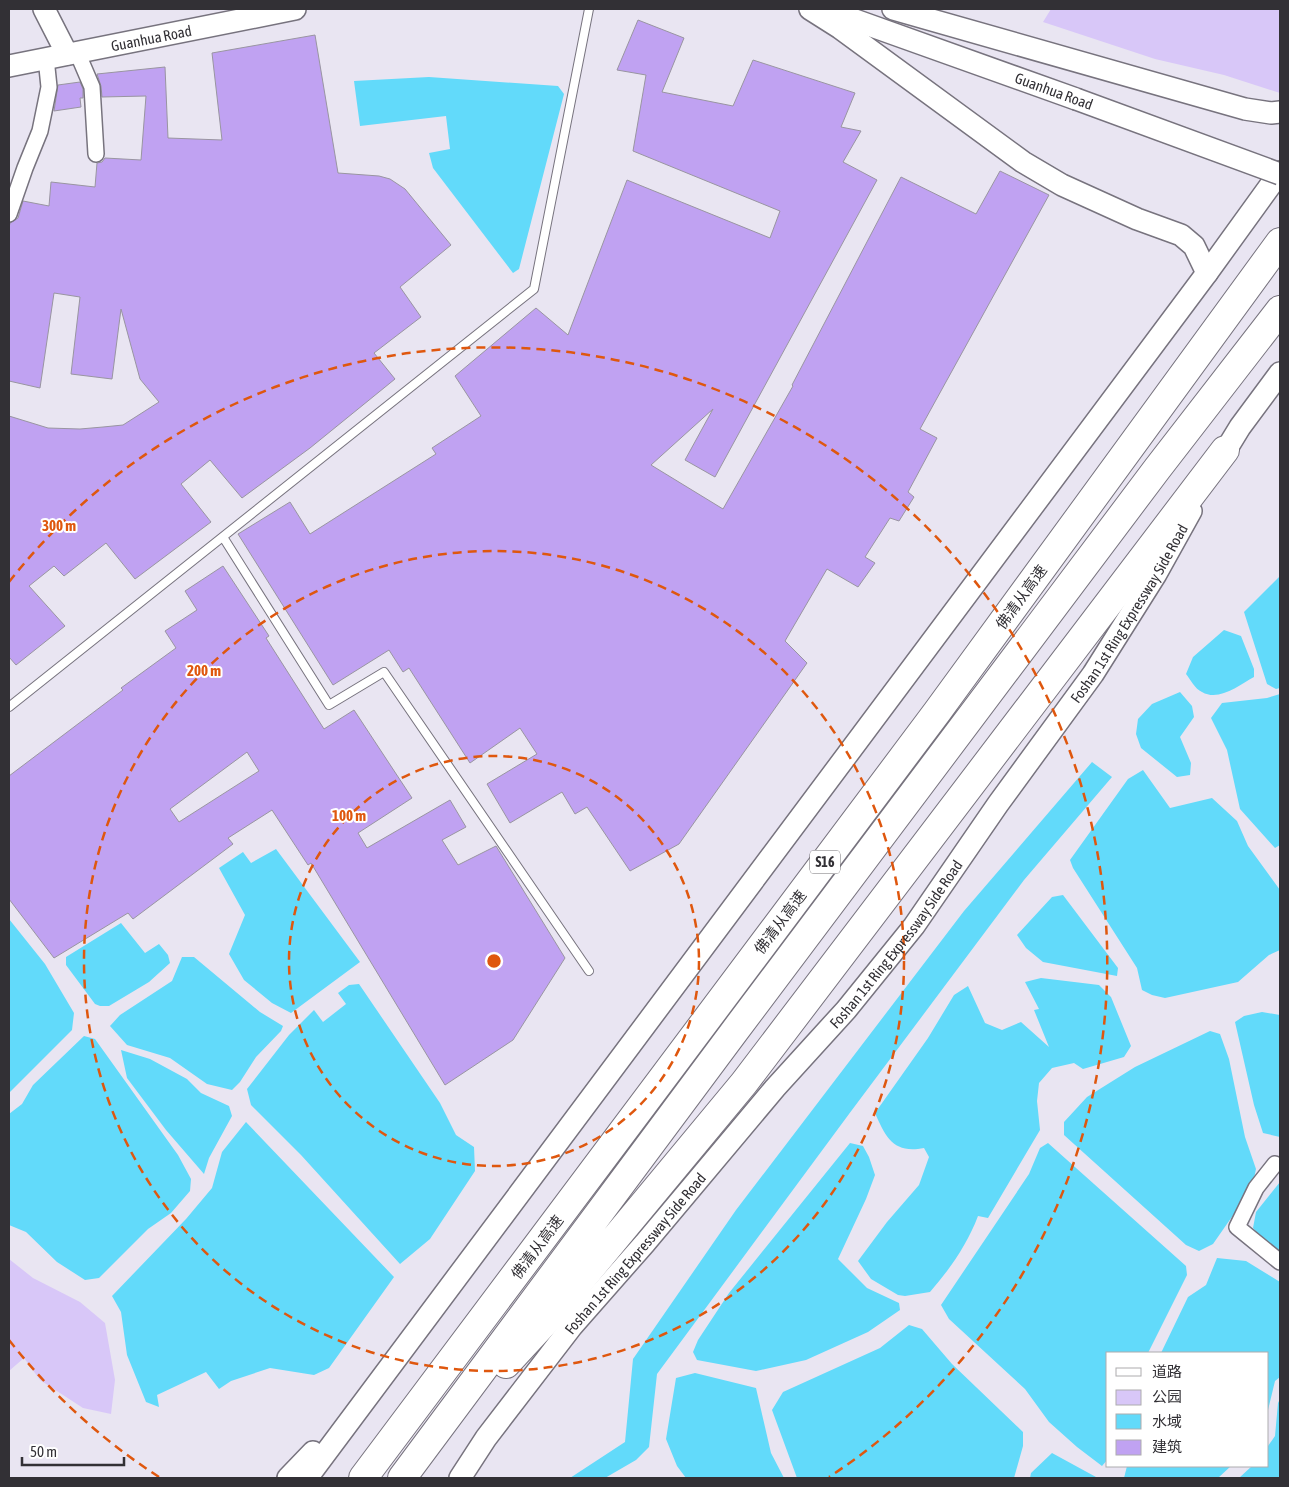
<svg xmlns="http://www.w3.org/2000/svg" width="1289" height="1487" font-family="'Asap Condensed','Noto Sans SC',sans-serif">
<rect width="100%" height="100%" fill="#e9e5f2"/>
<path fill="#d8c7f8" d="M1051,9H1280V93L1224,75L1155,59L1043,22Z
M9,1259L33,1278L80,1302L105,1323L115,1380L111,1414L83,1408L40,1380L24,1358L9,1371Z"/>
<path fill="#62dafa" d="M429,77L558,86L564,94L519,269L513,273L433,168L429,153L450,149L446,116L360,126L354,81Z
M1280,576V688L1276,689L1267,684L1244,612Z
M1224,630L1241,636L1254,669V677C1239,685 1219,702 1202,692C1195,689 1190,679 1186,674L1193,657Z
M1180,692L1192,706L1194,717L1180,737L1191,763L1190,775L1177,777L1141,748L1136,734L1138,719L1152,704Z
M1280,694V845L1275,848L1240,809L1227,750L1211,718L1222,703L1267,698Z
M1092,762L1112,777L1024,880L849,1114L657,1374L649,1447L636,1460L605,1478H570L625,1442L633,1359L736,1210L964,911Z
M1143,770L1170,808L1212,798L1237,821L1248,846L1280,890V950L1269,955L1238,982L1165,998L1152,995L1142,990L1137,968L1073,868L1070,860L1128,779Z
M276,849L360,962L291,1013L272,1003L244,980L229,954L245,915L219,868L243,852L251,863Z
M1063,895L1118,968L1117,976L1043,962L1026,948L1017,935L1052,897Z
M9,919L45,964L74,1013L72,1030L9,1093Z
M121,923L145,953L159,944L168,955L170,963L149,982L109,1006H100L95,1004L66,965V957Z
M182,957H194L260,1012L283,1026L281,1031L256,1057L240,1082L232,1090L207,1084L170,1058L127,1045L110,1026L120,1015L172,981Z
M1041,978L1099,985L1111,997L1131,1046L1124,1057L1083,1069L1074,1063L1052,1068L1039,1083L1037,1101L1040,1130L988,1218L978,1216C967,1245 950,1269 930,1292L905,1296L898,1295L871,1279L858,1261L887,1222L919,1185L929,1157L924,1148C894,1154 886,1138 875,1113L928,1038L954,995L968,986L985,1023L1002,1030L1021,1022L1049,1047L1034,1010L1039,1009L1025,982Z
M359,984L440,1103L456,1135L474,1147L475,1171L430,1239L400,1264L301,1155L251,1105L247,1089L289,1035L314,1010L323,1022L346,1004L338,993L349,985Z
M1262,1012L1280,1015V1137L1263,1133L1254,1105L1235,1022L1244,1016Z
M1210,1031L1220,1034L1229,1059L1245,1137L1256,1169L1252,1188L1213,1244L1199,1251L1186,1245L1064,1135V1122L1087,1097L1135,1067Z
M84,1036L95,1039L178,1155L191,1179L190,1191L171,1213L148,1229L99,1278L85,1280L57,1262L26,1232L9,1225V1114L22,1104L33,1085Z
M121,1050L150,1059L187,1079L201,1093L229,1106L232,1116L209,1158L204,1174L166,1130L127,1078Z
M246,1122L394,1277L329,1368L314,1375L270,1368L231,1381L219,1389L206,1372L157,1395L159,1407L146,1402L127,1355L121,1312L112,1296L186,1219L212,1188L222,1152Z
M850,1143L863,1146L869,1157L875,1175L866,1199L838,1259L867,1288L899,1303L900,1310L868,1332L806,1360L756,1371L697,1360L693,1352L698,1340L729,1293Z
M1048,1143L1186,1266L1187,1275L1148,1353H1108V1459L1102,1466L1077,1447L1049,1422L1025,1389L949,1319L941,1305L1029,1174L1040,1148Z
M1280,1182V1255L1272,1249L1253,1228L1256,1212Z
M1217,1258L1246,1261L1280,1282V1377L1275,1381L1268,1410V1353H1161L1188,1297L1206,1285Z
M909,1325L922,1329L952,1364L1023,1432V1446L1014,1478H797L772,1410L783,1392L880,1348Z
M695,1373L756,1388L771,1453L784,1478H686L677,1466L666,1439L676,1378Z
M1280,1399V1478H1239L1252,1466H1268V1446L1275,1436L1278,1403Z
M1052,1453L1096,1477V1478H1030L1031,1473Z
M1127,1466H1231L1218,1478H1124Z"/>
<path fill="#c0a2f2" stroke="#9995a1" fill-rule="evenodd" d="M638,20L684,38L662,92L733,106L753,60L855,93L841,127L861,131L843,162L877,180L715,477L685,460L713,409L651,465L723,509L793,386L792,385L901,177L976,214L1000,171L1049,195L920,429L937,438L908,492L914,497L899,521L890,518L865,557L875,563L858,587L827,569L785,641L807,663L679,844L630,871L587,807L575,814L562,792L510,823L487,784L537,754L520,728L470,763L409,668L403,672L389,650L333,685L238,534L290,502L310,534L436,454L432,448L481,416L455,376L536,308L568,335L627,180L770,238L780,211L633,151L646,75L617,70Z
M315,35L338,173L379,176L390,179L405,189L451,245L400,287L421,317L374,353L395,379L310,448L242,498L210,460L181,484L211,522L135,579L106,543L64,576L54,566L29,586L65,626L16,665L9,657V416L48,428L80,429L103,427L123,425L159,402L140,379L121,309L112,379L71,374L80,297L54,293L40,388L9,381V228L10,223L18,218L23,201L49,206L51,182L95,187L97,163L102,162L105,158L141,160L146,96L102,97L101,86L97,74L165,67L168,138L222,140L212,53Z
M80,82L83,89V98H80L81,107L54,111L58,85Z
M223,566L269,636L266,638L324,729L354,710L412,798L358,833L367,848L450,800L466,827L442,840L458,865L496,846L565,958L513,1040L445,1085L311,863L308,865L272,810L228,838L233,844L133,919L128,913L54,958L9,899V776L123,690L121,688L176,648L165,631L197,610L185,591ZM247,752L259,771L179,822L170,809Z"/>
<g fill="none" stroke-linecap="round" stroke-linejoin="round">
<defs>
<path id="lane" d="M223,537L329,705L384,672L589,971
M9,707L534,289L589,9"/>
<path id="street" d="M77,52L92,87L96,154
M9,214L25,168L40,131L49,87L46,58
M1275,1164L1256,1188L1237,1227L1280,1262"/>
<g id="secondary">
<path d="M44,9L67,54"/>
<path d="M810,9L840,28L1023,162L1062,185L1137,219L1181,235L1194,246L1207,273"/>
<path d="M828,9L852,19L1076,99"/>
<path d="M893,9L1245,109L1271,113L1280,112"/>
<path id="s1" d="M9,66L295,9"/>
<path d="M1218,463L1240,427L1280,373"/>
<path d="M288,1478L313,1452"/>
<path d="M307,1478L1207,273L1280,172"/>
<path id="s2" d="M460,1478L486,1438L572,1326L645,1243L775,1088L846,1010L914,926L998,804L1093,674L1156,574L1191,511"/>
</g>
<path id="highway" d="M506,1364L555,1311L744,1083L1225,450
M363,1478L937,712L1280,242
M402,1478L734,1032L1157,469L1280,310"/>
</defs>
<use href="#lane" stroke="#77737e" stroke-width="10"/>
<use href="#street" stroke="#77737e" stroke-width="18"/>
<use href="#secondary" stroke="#77737e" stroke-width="24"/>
<use href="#highway" stroke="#77737e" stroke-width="30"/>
<use href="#lane" stroke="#fff" stroke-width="8"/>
<use href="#street" stroke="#fff" stroke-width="15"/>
<use href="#secondary" stroke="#fff" stroke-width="21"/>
<use href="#highway" stroke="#fff" stroke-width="28"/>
<defs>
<path id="secondary-bridge" d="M1076,99L1280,174"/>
</defs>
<use href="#secondary-bridge" stroke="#77737e" stroke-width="24" stroke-linecap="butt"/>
<use href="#secondary-bridge" stroke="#fff" stroke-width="21"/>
</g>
<g fill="none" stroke="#df570e" stroke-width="2.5" stroke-dasharray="9 6">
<circle cx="494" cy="961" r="205"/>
<circle cx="494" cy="961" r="410"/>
<path d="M159 1477A615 615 0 0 1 9 1340M9 582A615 615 0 1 1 829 1477"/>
</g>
<g text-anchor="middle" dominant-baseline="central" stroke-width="4" stroke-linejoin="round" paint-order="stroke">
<rect fill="#fff" stroke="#706e72" stroke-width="1" x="810" y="850.5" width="30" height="23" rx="4"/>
<g font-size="14" font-weight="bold" fill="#323035">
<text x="825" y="862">S16</text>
</g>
<g font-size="15" fill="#323035" stroke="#fff">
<text stroke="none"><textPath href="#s1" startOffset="145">Guanhua Road</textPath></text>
<text transform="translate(1054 91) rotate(20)">Guanhua Road</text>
<text transform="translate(1021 597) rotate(-54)">佛清从高速</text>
<text stroke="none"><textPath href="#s2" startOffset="1095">Foshan 1st Ring Expressway Side Road</textPath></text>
<text transform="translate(780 922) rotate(-53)">佛清从高速</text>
<text stroke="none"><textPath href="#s2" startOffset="690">Foshan 1st Ring Expressway Side Road</textPath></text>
<text transform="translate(537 1247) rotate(-53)">佛清从高速</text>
<text stroke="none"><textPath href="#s2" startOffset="285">Foshan 1st Ring Expressway Side Road</textPath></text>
</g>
</g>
<circle cx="494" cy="961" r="8" fill="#df570e" stroke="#fff" stroke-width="2.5"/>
<g font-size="15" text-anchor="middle" font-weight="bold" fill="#df570e" stroke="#fff" stroke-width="4" stroke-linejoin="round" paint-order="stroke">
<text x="59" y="531">300 m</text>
<text x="204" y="676">200 m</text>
<text x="349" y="821">100 m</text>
</g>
<rect width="1289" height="1487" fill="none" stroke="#323035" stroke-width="20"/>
<rect x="1106" y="1352" width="162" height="115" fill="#ffffff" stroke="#adacae"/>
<rect x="1116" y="1368" width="25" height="8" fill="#ffffff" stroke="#adacae"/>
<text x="1152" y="1377" font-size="15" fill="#323035">道路</text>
<rect x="1116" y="1390" width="25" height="15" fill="#d8c7f8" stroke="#adacae"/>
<text x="1152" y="1402" font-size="15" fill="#323035">公园</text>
<rect x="1116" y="1414" width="25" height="15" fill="#62dafa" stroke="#adacae"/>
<text x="1152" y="1427" font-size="15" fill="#323035">水域</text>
<rect x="1116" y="1440" width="25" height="15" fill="#c0a2f2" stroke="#adacae"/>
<text x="1152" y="1452" font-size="15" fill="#323035">建筑</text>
<path d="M22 1457v8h102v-8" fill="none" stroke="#323035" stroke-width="2.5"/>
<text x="30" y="1457" font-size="15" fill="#323035" stroke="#ffffff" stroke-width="4" paint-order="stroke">50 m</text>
</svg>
